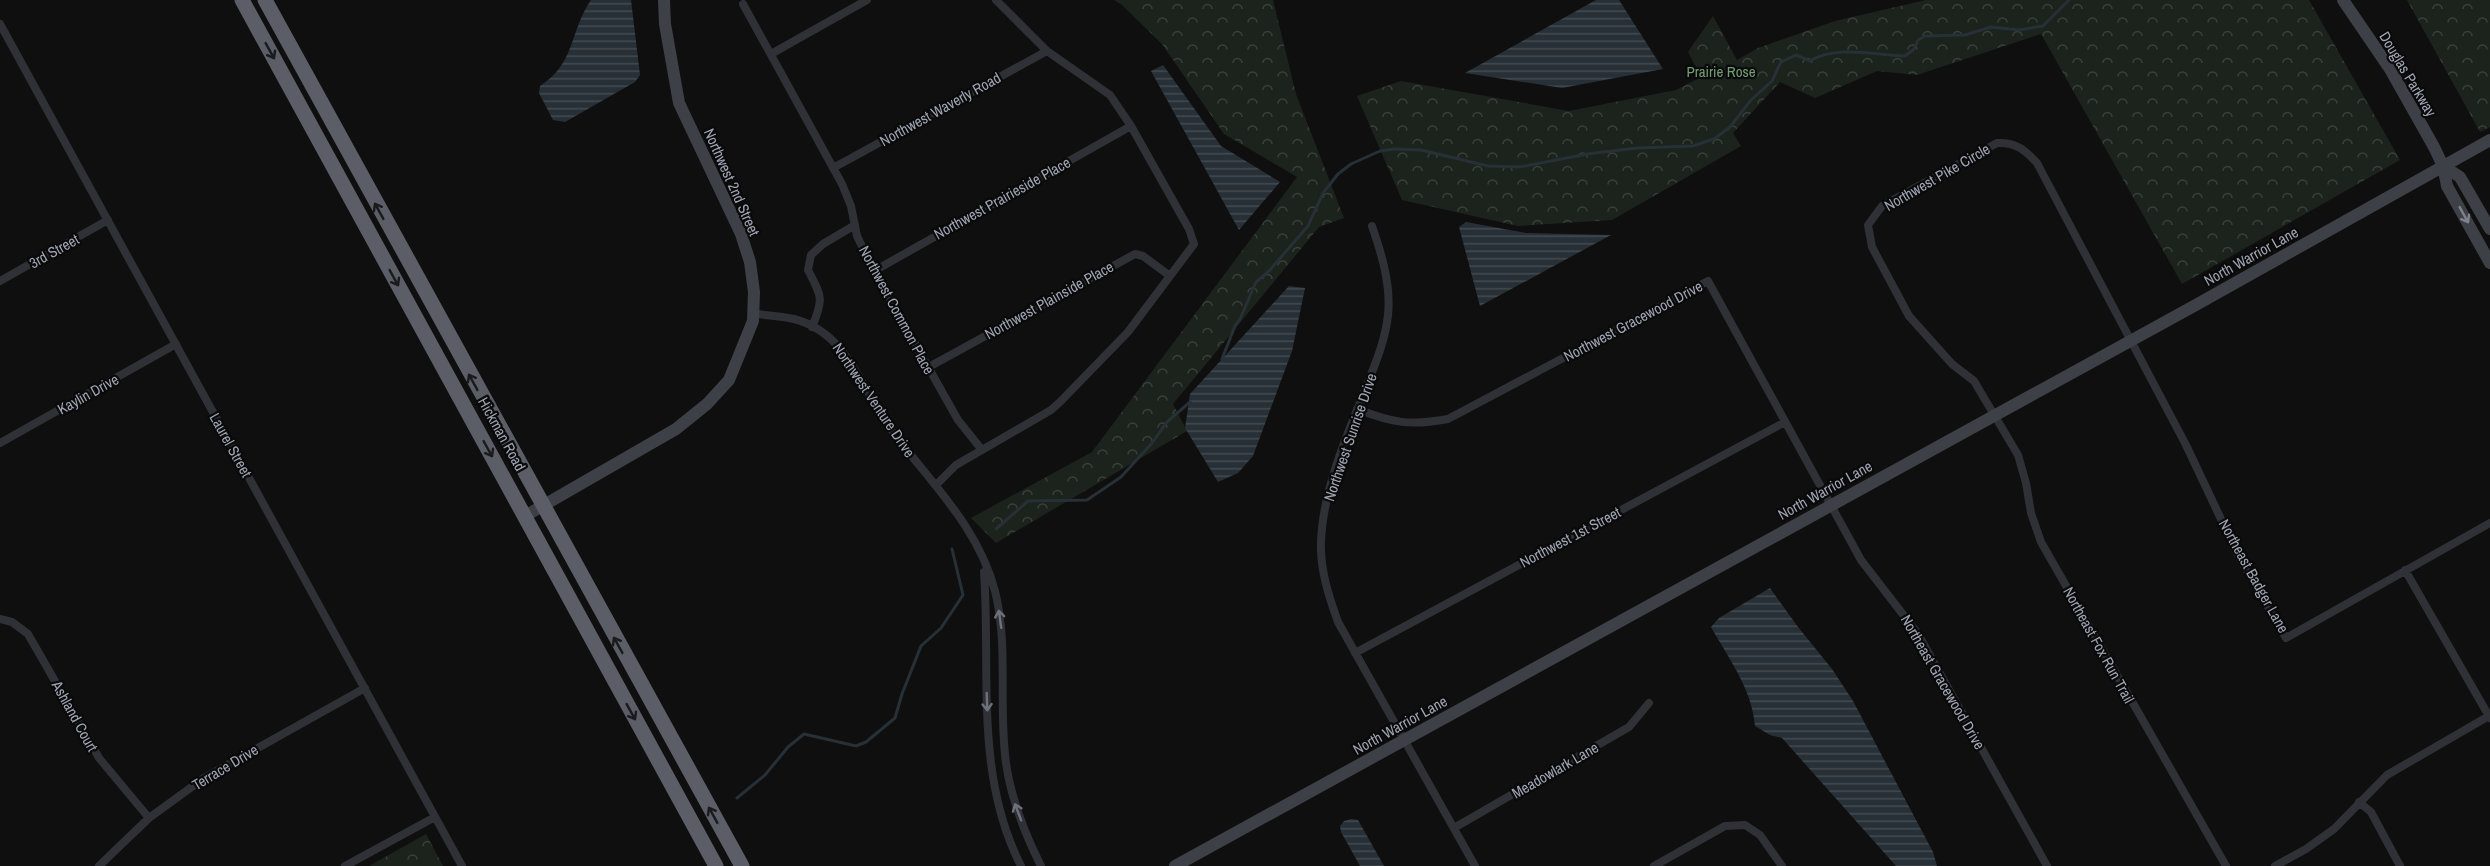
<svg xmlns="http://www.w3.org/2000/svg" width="2490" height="866" font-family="'Archivo Narrow',sans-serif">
<defs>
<pattern id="park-crowns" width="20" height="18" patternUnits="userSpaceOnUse" patternTransform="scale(1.5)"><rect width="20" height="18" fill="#1b231c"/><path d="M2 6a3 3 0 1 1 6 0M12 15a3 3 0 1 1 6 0" fill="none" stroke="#39403b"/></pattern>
<pattern id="water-rules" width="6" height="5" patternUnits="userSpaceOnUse" patternTransform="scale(1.5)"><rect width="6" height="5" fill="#273036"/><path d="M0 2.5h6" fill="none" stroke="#434b51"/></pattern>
</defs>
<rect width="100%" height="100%" fill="#0f0f10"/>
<path fill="url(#park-crowns)" d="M1114,0H1273L1296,94L1344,218L1319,227L1173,404L1187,431L996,543L971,518L1092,452L1297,177L1224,134L1162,44L1122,5Z
M1926,0H2309L2400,160L2182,284L2041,34L1917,75L1877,71L1815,98L1780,82L1733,133L1741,146L1612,220L1518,226L1402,200L1357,96L1401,81L1569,111L1676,90L1701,77L1688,52L1713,16L1737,60L1758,48L1835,21Z
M2407,0H2490V127L2480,132Z
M426,834L443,866H369Z"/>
<path fill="url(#water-rules)" d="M591,0H631L640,75L635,82L565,122L553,120L539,93L540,86C576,63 569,32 591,0Z
M1596,0H1619L1663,69L1562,88L1465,73Z
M1163,65L1221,146L1280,182L1239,230L1151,71Z
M1466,222L1526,233L1611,235L1480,306L1459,227Z
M1289,286L1305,288L1292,351L1253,456L1238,473L1218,482L1185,428L1190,394Z
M1770,588L1798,627L1832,669L1853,701L1933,852L1937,866H1896L1782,738L1770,735L1755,726C1752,689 1729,659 1711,627L1719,618Z
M1351,819L1358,820L1384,866H1360L1341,832L1340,826L1344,821Z"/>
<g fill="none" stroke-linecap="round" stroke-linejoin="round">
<path stroke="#273036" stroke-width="3" d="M1222,359L1235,326L1240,319L1256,282L1269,271L1308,226L1323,193L1338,174L1351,164L1380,151L1395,149L1421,150L1488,166L1520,167L1587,154L1637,148L1693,146L1714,139L1730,127L1751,100L1772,81L1781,62L1796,55L1810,61C1836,45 1876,55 1905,56L1914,49L1918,40L1925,36L1965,35L1991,27L2019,30L2043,26L2069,0
M996,529L1028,501L1087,500L1121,477L1152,443L1167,422L1190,402
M737,798L765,775L788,747L804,734L856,746L866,742L895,718L902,694L921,646L941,628L963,595L952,549"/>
<path stroke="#303136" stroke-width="8" d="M743,4L842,184L851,206L857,236L874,271L958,420L982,450
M0,24L462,866
M771,54L867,0
M833,168L1047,51
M1372,226C1382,255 1391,285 1388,315C1385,344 1372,371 1362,398C1344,441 1322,496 1321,543C1320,570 1329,597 1338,622L1475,866
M874,271L1131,126
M0,281L108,220
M754,314C767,315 781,316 794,319C845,332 859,382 885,421C924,477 977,522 995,591C1009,647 998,706 1006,763C1011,799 1025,834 1041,866
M812,327C824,298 822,297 808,270L811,255L823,244L855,225
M927,368L1135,254L1143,256L1170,276
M1357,409C1393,423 1410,426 1448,419L1708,281L1861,560L1918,634L2047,866
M0,443L176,344
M937,484L956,465L1051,410L1060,402L1128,332L1194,244L1189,229L1131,126L1110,95L1047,51L996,0
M2405,570L2490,718
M984,572C991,671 974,774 1021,866
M0,619L12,622L28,634L99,758L149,818
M1355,653L1785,422
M2359,802L2371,812L2400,866
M1454,828L1629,727L1649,703
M99,866L149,818L204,778L365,688
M345,866L435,817
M1654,866L1725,826L1745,825L1760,835L1782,866
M2226,866L2041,542L2031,513L2026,483L2018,455L1974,381L1952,364L1909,316L1872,247L1868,225L1882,206L1997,143C2016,142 2025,150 2037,163L2186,445L2238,555L2286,638L2490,523
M2275,866L2306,849L2334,829L2387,775L2489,716"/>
<path stroke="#3d4046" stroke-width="12" d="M2343,0L2390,69L2434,147L2443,166L2447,186L2490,263
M2443,166L2460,177L2490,229
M525,516L676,429L707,404L729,380L753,321L754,292L750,262L741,234L679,103L665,24L664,0
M1175,866L2194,306L2490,140"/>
<path stroke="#5b5e67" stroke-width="15" d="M242,0L716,866
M265,0L742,866"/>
</g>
<defs><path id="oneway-shaft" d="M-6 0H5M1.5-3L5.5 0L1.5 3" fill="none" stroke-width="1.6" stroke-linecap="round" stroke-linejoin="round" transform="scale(1.5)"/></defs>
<g stroke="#1a1b1d">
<use href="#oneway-shaft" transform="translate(270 51) rotate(61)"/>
<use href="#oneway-shaft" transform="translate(379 211) rotate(-119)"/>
<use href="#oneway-shaft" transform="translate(394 278) rotate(61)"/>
<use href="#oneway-shaft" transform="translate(473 382) rotate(-119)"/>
<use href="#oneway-shaft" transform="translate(488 449) rotate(61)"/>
<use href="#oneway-shaft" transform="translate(618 645) rotate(-119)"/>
<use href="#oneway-shaft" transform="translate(631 712) rotate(61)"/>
<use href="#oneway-shaft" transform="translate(713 815) rotate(-119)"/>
</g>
<use stroke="#7d828d" href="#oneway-shaft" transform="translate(2464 215) rotate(61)"/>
<g stroke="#6d717b">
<use href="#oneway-shaft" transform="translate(1000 619) rotate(-98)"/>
<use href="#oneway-shaft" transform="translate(987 702) rotate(88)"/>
<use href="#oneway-shaft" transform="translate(1018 812) rotate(-111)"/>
</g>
<g text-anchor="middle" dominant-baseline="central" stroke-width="4.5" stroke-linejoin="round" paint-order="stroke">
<g font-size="15" fill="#749f76" stroke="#0a0a0b">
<text x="1721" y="71">Prairie Rose</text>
</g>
<g font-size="15" fill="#9fa5b3" stroke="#0a0a0b">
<text transform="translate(2408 74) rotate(59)">Douglas Parkway</text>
<text transform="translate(940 109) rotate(-29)">Northwest Waverly Road</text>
<text transform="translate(1937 177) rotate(-30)">Northwest Pike Circle</text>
<text transform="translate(732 182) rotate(66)">Northwest 2nd Street</text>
<text transform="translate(1002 198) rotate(-29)">Northwest Prairieside Place</text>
<text transform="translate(54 251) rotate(-29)">3rd Street</text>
<text transform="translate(2251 256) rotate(-29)">North Warrior Lane</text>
<text transform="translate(1049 300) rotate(-29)">Northwest Plainside Place</text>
<text transform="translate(897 310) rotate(62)">Northwest Common Place</text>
<text transform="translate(1633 321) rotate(-28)">Northwest Gracewood Drive</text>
<text transform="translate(88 394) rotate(-29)">Kaylin Drive</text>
<text transform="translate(874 400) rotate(56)">Northwest Venture Drive</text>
<text transform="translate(502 434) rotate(61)">Hickman Road</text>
<text transform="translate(1350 437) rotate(-71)">Northwest Sunrise Drive</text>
<text transform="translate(231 445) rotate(61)">Laurel Street</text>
<text transform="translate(1825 490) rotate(-29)">North Warrior Lane</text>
<text transform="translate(1570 537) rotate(-28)">Northwest 1st Street</text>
<text transform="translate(2254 576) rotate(61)">Northeast Badger Lane</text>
<text transform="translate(2099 645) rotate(61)">Northeast Fox Run Trail</text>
<text transform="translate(1943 682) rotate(60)">Northeast Gracewood Drive</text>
<text transform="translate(75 716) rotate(61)">Ashland Court</text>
<text transform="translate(1400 725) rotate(-29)">North Warrior Lane</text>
<text transform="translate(225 767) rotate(-31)">Terrace Drive</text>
<text transform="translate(1555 770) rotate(-30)">Meadowlark Lane</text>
</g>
</g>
</svg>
